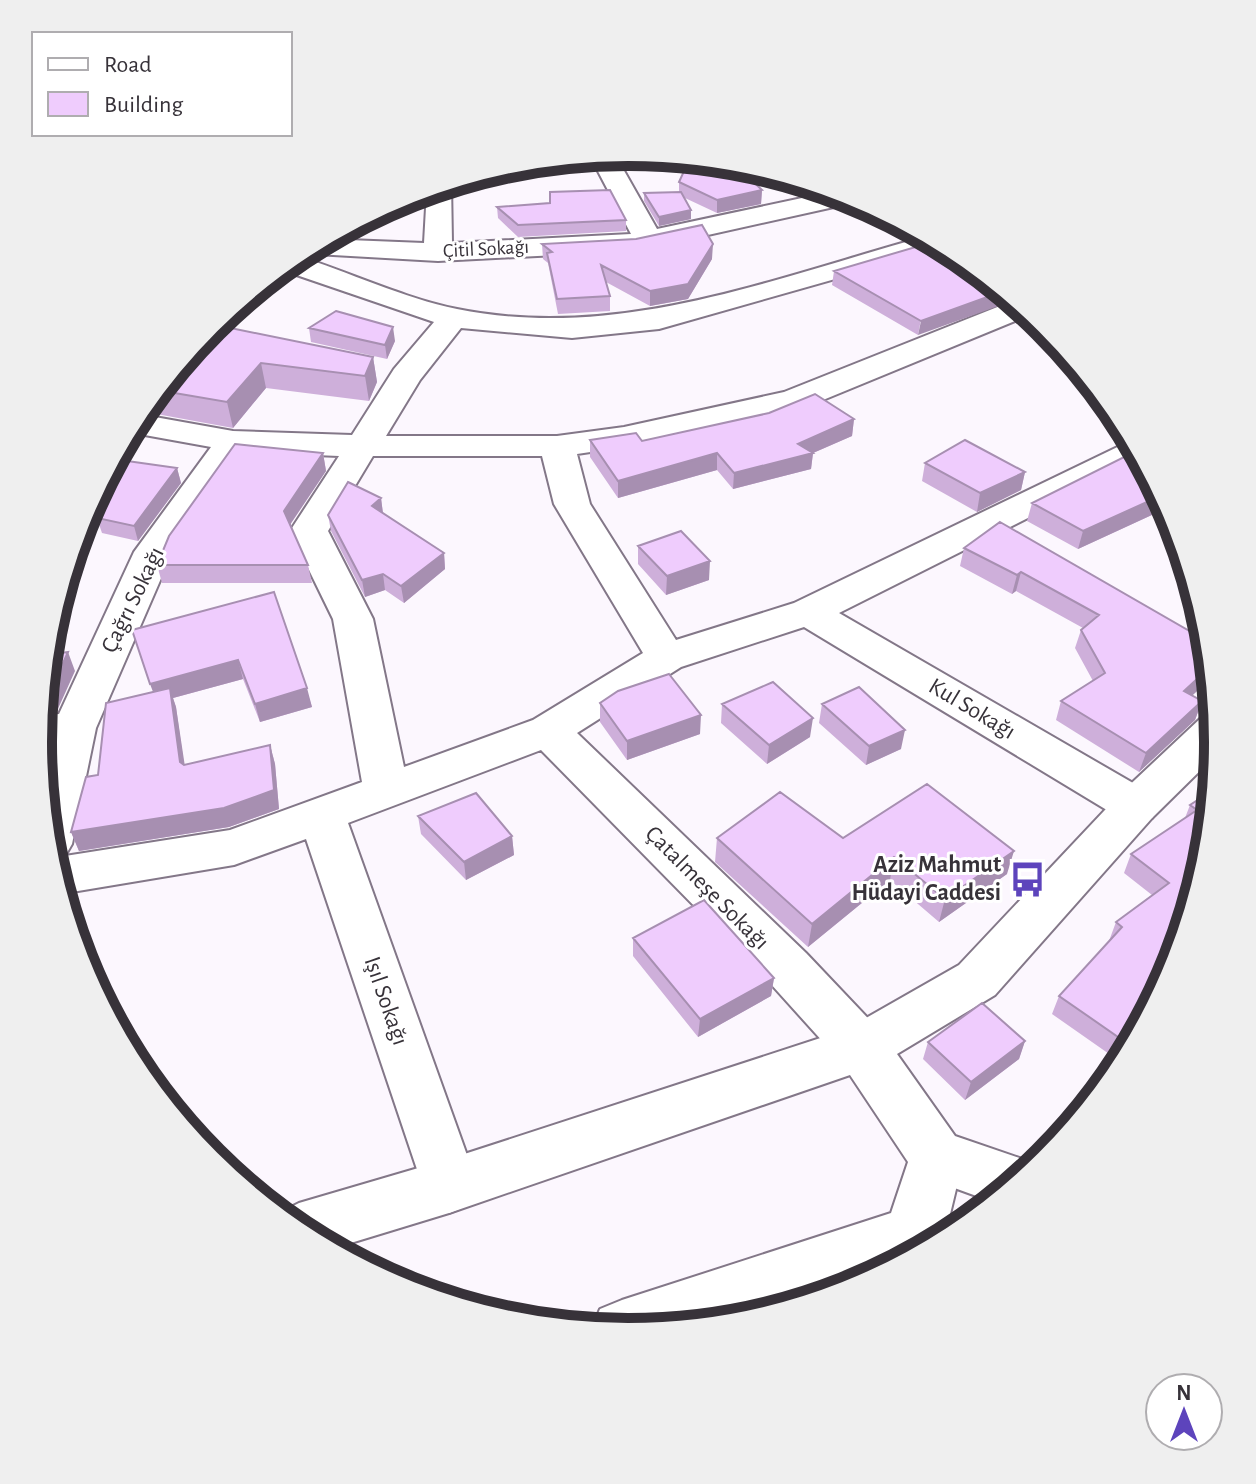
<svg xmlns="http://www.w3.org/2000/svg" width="1256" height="1484" font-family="'Alegreya Sans',sans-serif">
<rect width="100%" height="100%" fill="#fcf7fe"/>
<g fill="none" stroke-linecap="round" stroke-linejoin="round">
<defs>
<path id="minor" d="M614,153L657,229L835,191L861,201L636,251L438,261L298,253L323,239L424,243L427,190L451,182L452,243L631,234L590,156Z
M927,236L948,247L659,329L572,338L461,328L420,380L386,436H557L624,427L784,392L1015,300L1032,314L806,407L624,447L577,454L590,504L676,640L794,603L1132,440L1143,460L839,613L1152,794L1159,806L1152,818L1136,823L1120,818L804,627L681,667L577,733L806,953L881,1032L889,1048L881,1064L862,1071L843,1064L770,983L541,750L348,823L478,1186L469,1205L449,1213L429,1205L306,839L234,865L60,894C46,846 36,794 48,745H38L41,715L59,714L134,552L211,447L128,432L138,414L233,431L352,435L394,369L434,322L279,269L295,255C349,272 403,298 457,309C618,342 774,278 927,236ZM243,452L339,456L290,531L333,619L362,782L230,830L65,856L72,844L96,728L172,553ZM373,456H542L554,504L643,653L533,720L404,767L373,619L328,531Z
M936,1130L956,1138L964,1156L944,1239C836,1297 717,1341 592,1328L600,1309L622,1300L891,1213L916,1138Z"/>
<path id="tertiary" d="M1215,713L1217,754L1152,818L995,995L897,1054L955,1136L1037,1164L993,1202L916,1174L850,1075L449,1213L331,1249L300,1232L277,1214L299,1203L449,1159L845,1030L959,965L1120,794L1202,717Z"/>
</defs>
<use href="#minor" stroke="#837788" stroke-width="4"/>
<use href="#tertiary" stroke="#837788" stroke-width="4"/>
<use href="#minor" fill="#fff" fill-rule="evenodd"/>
<use href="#tertiary" fill="#fff" fill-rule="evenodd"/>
</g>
<path fill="#ceafda" d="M744,163L791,178L754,183L762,190L761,204L717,213L685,198L691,210V219L659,226L644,201V193L679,192V182Z
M550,203L626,220V231L518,237L498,218L497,207Z
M936,241L918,335L832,285L834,271Z
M542,244L712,259L688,299L650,306L606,282L610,296V311L558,314L548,263L543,259Z
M211,324L373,357L377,382L369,401L266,388L233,428L140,411Z
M309,328L395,341L387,359L311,342Z
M854,419L852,436L813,453L811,469L733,489L717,470L618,498L590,457V440L642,441Z
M1138,450L1170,510L1159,516L1154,514L1078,549L1027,521L1032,503Z
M323,453L326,471L290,525L308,565L312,583H162L157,565Z
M925,463L1025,472L1021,490L977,512L922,481Z
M177,468L181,483L138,541L102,533L91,501Z
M381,498L383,513L444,553L445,569L404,603L385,590L365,597L331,531L328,515Z
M638,546L709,580L666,595L638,564Z
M964,548L1200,637L1208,638L1212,677L1192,695L1202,701L1195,720L1139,772L1056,720L1061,701L1093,681L1075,648L1081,630L1083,628L1016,591L1012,594L960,566Z
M1195,588L1205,621L1184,608L1191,590Z
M274,592L312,707L260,722L243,679L173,698L176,707L184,765L270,745L275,764L279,809L229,827L79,851L71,832L98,775L153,692Z
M600,703L700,734L627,760L600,722Z
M722,704L810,737L767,764L721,723Z
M822,704L901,749L866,765L819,723Z
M1213,790L1173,968L1122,1063L1052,1014L1059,996L1110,941H1109L1116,922L1152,895L1124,873L1131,854L1185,818L1190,805Z
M418,816L512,836L514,855L466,880L421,834Z
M717,838H843L1007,874L939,922L890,880L808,947L715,862Z
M633,938L774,978L771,996L698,1037L633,956Z
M1025,1041L1019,1059L965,1100L923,1059L928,1042Z"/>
<path fill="#a78fb1" d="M762,169L791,178L742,185L743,172Z
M762,190L761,204L717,213V200Z
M421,191L422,203L382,208L403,197Z
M691,210V219L659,226V217Z
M713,244L712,259L688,299L650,306V291Z
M1004,291L1015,300L918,335L921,321Z
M393,327L395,341L387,359L385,345Z
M373,357L377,382L369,401L365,376Z
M261,363L266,388L233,428L227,402Z
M854,419L852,436L813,453L811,469L733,489L734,473Z
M323,453L326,471L287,529L284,511Z
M717,453V470L618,498V481Z
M177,468L181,483L138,541L134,526Z
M1025,472L1021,490L977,512L980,493Z
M1160,496L1154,514L1078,549L1083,531Z
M381,498L383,514L372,506Z
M1164,500L1170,510L1159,516Z
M87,509L84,548L68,565L83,516Z
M444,553L445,569L404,603L401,586Z
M710,561L709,580L666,595L667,576Z
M1021,572L1016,591L1012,594L1017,575Z
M383,574L385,590L365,597L362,580Z
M68,652L75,671L57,711L41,714L43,694Z
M238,660L243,679L173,698L176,707L187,780L150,684Z
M1211,666L1212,677L1177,710L1184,691Z
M307,688L312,707L260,722L255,704Z
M1202,701L1195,720L1139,772L1146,753Z
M701,715L700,734L627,760V741Z
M813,718L810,737L767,764L769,745Z
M905,730L901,749L866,765L869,746Z
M38,737L43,748L40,757L38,742Z
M270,745L275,764L279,809L229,827L79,851L71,832Z
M512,836L514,855L466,880L464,862Z
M1014,851L1007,874L939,922L945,899Z
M894,857L890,880L808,947L812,924Z
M774,978L771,996L698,1037L700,1019Z
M1025,1041L1019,1059L965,1100L971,1082Z"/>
<path fill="#efccfd" stroke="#a78fb1" stroke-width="2" d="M690,158L744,163L762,169L743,172L762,190L717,200L679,182Z
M610,190L626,220L518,225L497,207L550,203V192Z
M681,192L691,210L659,217L644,193Z
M702,225L713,244L688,284L650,291L601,265L610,296L557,299L547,253L552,252L542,244L636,239Z
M936,241L956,252L1004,291L921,321L834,271Z
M336,311L393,327L385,345L309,328Z
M211,324L373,357L365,376L261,363L227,402L157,390Z
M815,394L854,419L798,444L813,453L734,473L717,453L618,481L590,440L636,433L642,441L769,413Z
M965,440L1025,472L980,493L925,463Z
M235,444L323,453L284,511L308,565H157L169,536Z
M1138,450L1163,497L1160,496L1083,531L1032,503Z
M113,459L177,468L134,526L97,518L91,501Z
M348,482L381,498L372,506L444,553L401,586L383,574L362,580L328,515Z
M1000,522L1200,637L1208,638L1211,666L1184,691L1202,701L1146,753L1061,701L1105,673L1081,630L1099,615L1021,572L1017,575L964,548Z
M681,531L710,561L667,576L638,546Z
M274,592L307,688L255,704L238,660L150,684L132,630Z
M68,652L50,692L43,694L47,655Z
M669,674L701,715L627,741L600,703L618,691Z
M773,682L813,718L769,745L722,704Z
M859,687L905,730L869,746L822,704Z
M170,688L180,762L184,765L270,745L274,790L224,808L71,832L86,777L98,775L106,703Z
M927,784L1014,851L945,899L894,857L812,924L717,838L780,792L843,838Z
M1213,790L1207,858L1173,968L1131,1046L1059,996L1122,927L1116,922L1169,883L1131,854L1197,810L1190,805Z
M476,793L512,836L464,862L418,816Z
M704,900L774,978L700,1019L633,938Z
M982,1003L1025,1041L971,1082L928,1042Z"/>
<defs>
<symbol id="bus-bare" viewBox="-9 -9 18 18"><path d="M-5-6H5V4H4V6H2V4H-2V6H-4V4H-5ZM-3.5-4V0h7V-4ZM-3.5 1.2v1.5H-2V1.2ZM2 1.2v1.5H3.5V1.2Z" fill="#5d44bc" stroke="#fff" stroke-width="2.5" paint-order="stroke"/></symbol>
</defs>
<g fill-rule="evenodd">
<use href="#bus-bare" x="1002" y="854" width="51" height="51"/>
</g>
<g text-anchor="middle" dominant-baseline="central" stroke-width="6" stroke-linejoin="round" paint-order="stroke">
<g font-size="20" fill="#373239" stroke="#fff">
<text transform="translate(486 249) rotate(-3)">Çitil Sokağı</text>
</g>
<g font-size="24" fill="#373239" stroke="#fff">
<text transform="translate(133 600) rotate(-64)">Çağrı Sokağı</text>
<text transform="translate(972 709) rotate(31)">Kul Sokağı</text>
<text transform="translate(707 888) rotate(45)">Çatalmeşe Sokağı</text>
<text transform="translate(386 1001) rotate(71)">Işıl Sokağı</text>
</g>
<g font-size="24" font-weight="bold" fill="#373239" stroke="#fff" text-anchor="end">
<text x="1001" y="865">Aziz Mahmut<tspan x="1001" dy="28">Hüdayi Caddesi</tspan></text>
</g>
</g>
<path d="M0 0H1256V1484H0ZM52 742a576 576 0 1 1 1152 0a576 576 0 1 1-1152 0Z" fill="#efefef" fill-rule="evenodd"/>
<path fill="none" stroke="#373239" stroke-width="10" d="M52 742a576 576 0 1 1 1152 0a576 576 0 1 1-1152 0Z"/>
<rect x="32" y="32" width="260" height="104" fill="#ffffff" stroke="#afadb0" stroke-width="2"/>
<rect x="48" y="58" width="40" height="12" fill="#ffffff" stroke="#afadb0" stroke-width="2"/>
<text x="104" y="72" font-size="24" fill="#373239">Road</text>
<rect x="48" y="92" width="40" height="24" fill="#efccfd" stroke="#afadb0" stroke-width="2"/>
<text x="104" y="112" font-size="24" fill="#373239">Building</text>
<g transform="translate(1184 1412)"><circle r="38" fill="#ffffff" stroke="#afadb0" stroke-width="2"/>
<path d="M0-6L14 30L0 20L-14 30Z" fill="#5d44bc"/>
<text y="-12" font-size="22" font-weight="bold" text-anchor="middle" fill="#373239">N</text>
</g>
</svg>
